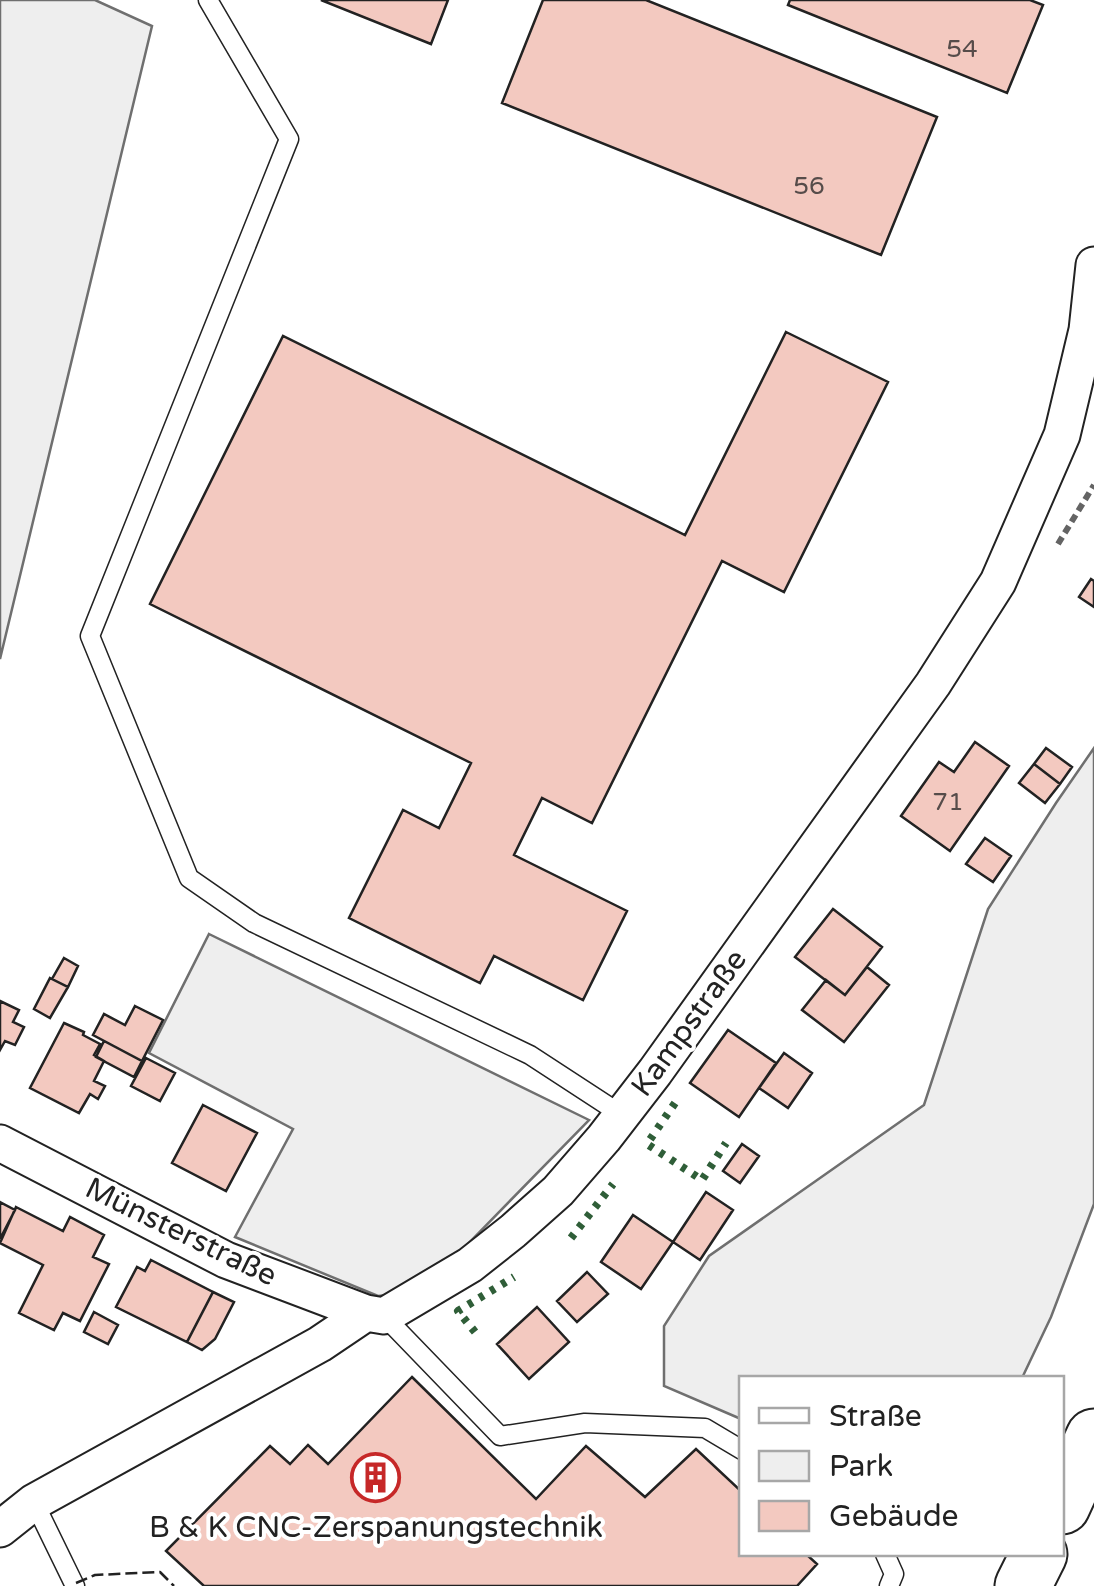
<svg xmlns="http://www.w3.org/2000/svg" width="1094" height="1586" font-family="'Varela Round',sans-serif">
<rect width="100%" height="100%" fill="#fff"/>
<path fill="#eee" stroke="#6f6f6f" stroke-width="2.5" d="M0,0H95L152,26L0,659Z
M1094,748V1204L1051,1317L1022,1378H742L741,1419L664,1386V1326L709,1256L924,1105L988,909L1056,803Z
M209,934L589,1120L460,1252L388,1295L378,1296L235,1237L293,1129L149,1053Z"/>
<path fill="#f3c9c0" stroke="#222" stroke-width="2.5" d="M321,0H448L431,44Z
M543,0H646L937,117L881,255L502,103Z
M790,0H1030L1043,5L1007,93L788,5Z
M786,332L888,382L784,592L722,561L592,823L542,798L514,855L627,911L583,1000L494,956L480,983L349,918L403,810L439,828L471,763L150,604L283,336L685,535Z
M1091,579L1094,581V607L1079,597Z
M975,742L1009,766L950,851L901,816L939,762L954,772Z
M1046,748L1072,767L1060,784L1034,764Z
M1034,764L1060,784L1045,803L1019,783Z
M985,838L1011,856L993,882L966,864Z
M833,909L882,947L845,995L795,957Z
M64,958L78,966L68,987L52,979Z
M867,967L889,985L844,1042L802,1010L826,980L845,995Z
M50,978L68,987L50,1018L34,1009Z
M0,1001L19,1010L13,1022L24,1027L15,1045L5,1041L0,1050Z
M135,1006L163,1020L142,1061L93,1035L104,1014L125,1025Z
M64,1023L84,1032L83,1035L100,1044L94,1055L104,1061L94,1081L105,1086L98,1099L90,1094L79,1113L30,1088Z
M728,1030L776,1063L739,1117L690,1083Z
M104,1041L142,1061L134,1077L96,1057Z
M784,1053L812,1073L788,1108L759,1088Z
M146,1058L175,1073L160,1101L131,1086Z
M203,1105L257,1133L226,1191L172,1163Z
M742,1144L759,1156L740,1183L723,1171Z
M706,1192L733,1210L700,1260L673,1242Z
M0,1202L15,1210L0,1239Z
M16,1207L63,1231L70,1217L104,1235L93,1257L109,1264L80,1321L63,1313L54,1330L19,1313L43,1265L0,1243Z
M633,1215L673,1242L641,1289L601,1262Z
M151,1260L213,1292L187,1342L116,1307L137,1267L145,1271Z
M587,1272L608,1294L577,1322L557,1301Z
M213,1292L234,1302L215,1339L202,1350L187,1342Z
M537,1307L569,1342L529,1379L497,1344Z
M94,1312L118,1325L108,1344L84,1332Z
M412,1377L536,1499L586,1446L645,1497L696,1449L742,1492V1554H806L817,1564L797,1586H204L166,1551L270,1446L290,1464L308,1445L328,1464Z"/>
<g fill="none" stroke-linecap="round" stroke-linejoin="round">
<defs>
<path id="service" d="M208,0L289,139L90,636L189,878L254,923L530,1055L622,1115
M384,1316L500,1436L585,1423L705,1428L742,1450
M34,1502L75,1586
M885,1554L894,1574L889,1586"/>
<path id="minor" d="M0,1143L226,1260L366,1313L384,1316L470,1265L513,1231L558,1191L604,1138L655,1072L933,684L998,582L1062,435L1087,330L1094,265
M0,1529L34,1502L320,1344L366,1313"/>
<path id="trunk" d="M1062,1506L1094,1437
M1023,1586L1039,1554"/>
</defs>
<use href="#service" stroke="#222" stroke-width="21"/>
<use href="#minor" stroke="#222" stroke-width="39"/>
<use href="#trunk" stroke="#222" stroke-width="59"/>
<path stroke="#646464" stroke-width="6" stroke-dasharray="8 5" stroke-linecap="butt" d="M1058,544L1094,485"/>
<use href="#service" stroke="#fff" stroke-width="18"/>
<use href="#minor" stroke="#fff" stroke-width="35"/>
<use href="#trunk" stroke="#fff" stroke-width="55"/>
<path stroke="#2f5e38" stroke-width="8" stroke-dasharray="5 8" stroke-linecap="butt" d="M675,1103L647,1144L702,1180L726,1143
M571,1238L613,1184
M475,1332L458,1311L514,1277"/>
<path stroke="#222" stroke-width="2.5" stroke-dasharray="12 5" stroke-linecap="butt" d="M76,1583L95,1575L160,1572L174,1586"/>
</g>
<defs>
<symbol id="building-ring" viewBox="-11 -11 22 22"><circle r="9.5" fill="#fff" stroke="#c62828" stroke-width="1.5"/><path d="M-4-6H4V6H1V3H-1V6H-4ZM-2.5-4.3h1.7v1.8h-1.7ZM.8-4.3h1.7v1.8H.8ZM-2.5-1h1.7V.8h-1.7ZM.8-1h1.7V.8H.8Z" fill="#c62828"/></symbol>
</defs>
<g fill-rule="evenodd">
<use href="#building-ring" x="348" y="1450" width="55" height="55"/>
</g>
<g text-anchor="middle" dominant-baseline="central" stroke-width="8" stroke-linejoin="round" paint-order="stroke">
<g font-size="25" fill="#564c4a">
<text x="962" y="49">54</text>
<text x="809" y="186">56</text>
<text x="948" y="802">71</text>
</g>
<g font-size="30" fill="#222" stroke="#fff">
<text transform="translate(689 1023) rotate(-54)">Kampstraße</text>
<text transform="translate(181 1232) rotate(26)">Münsterstraße</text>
</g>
<g font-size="30" fill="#222" stroke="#fff">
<text x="376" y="1527">B &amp; K CNC-Zerspanungstechnik</text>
</g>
</g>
<rect x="739" y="1376" width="325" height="180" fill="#ffffff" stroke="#a7a7a7" stroke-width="2.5"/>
<rect x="759" y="1408" width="50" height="15" fill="#ffffff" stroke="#a7a7a7" stroke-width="2.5"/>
<text x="829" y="1426" font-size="30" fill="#222222">Straße</text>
<rect x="759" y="1451" width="50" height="30" fill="#eeeeee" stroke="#a7a7a7" stroke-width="2.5"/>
<text x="829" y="1476" font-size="30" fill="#222222">Park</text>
<rect x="759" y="1501" width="50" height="30" fill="#f3c9c0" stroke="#a7a7a7" stroke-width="2.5"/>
<text x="829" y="1526" font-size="30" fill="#222222">Gebäude</text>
</svg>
